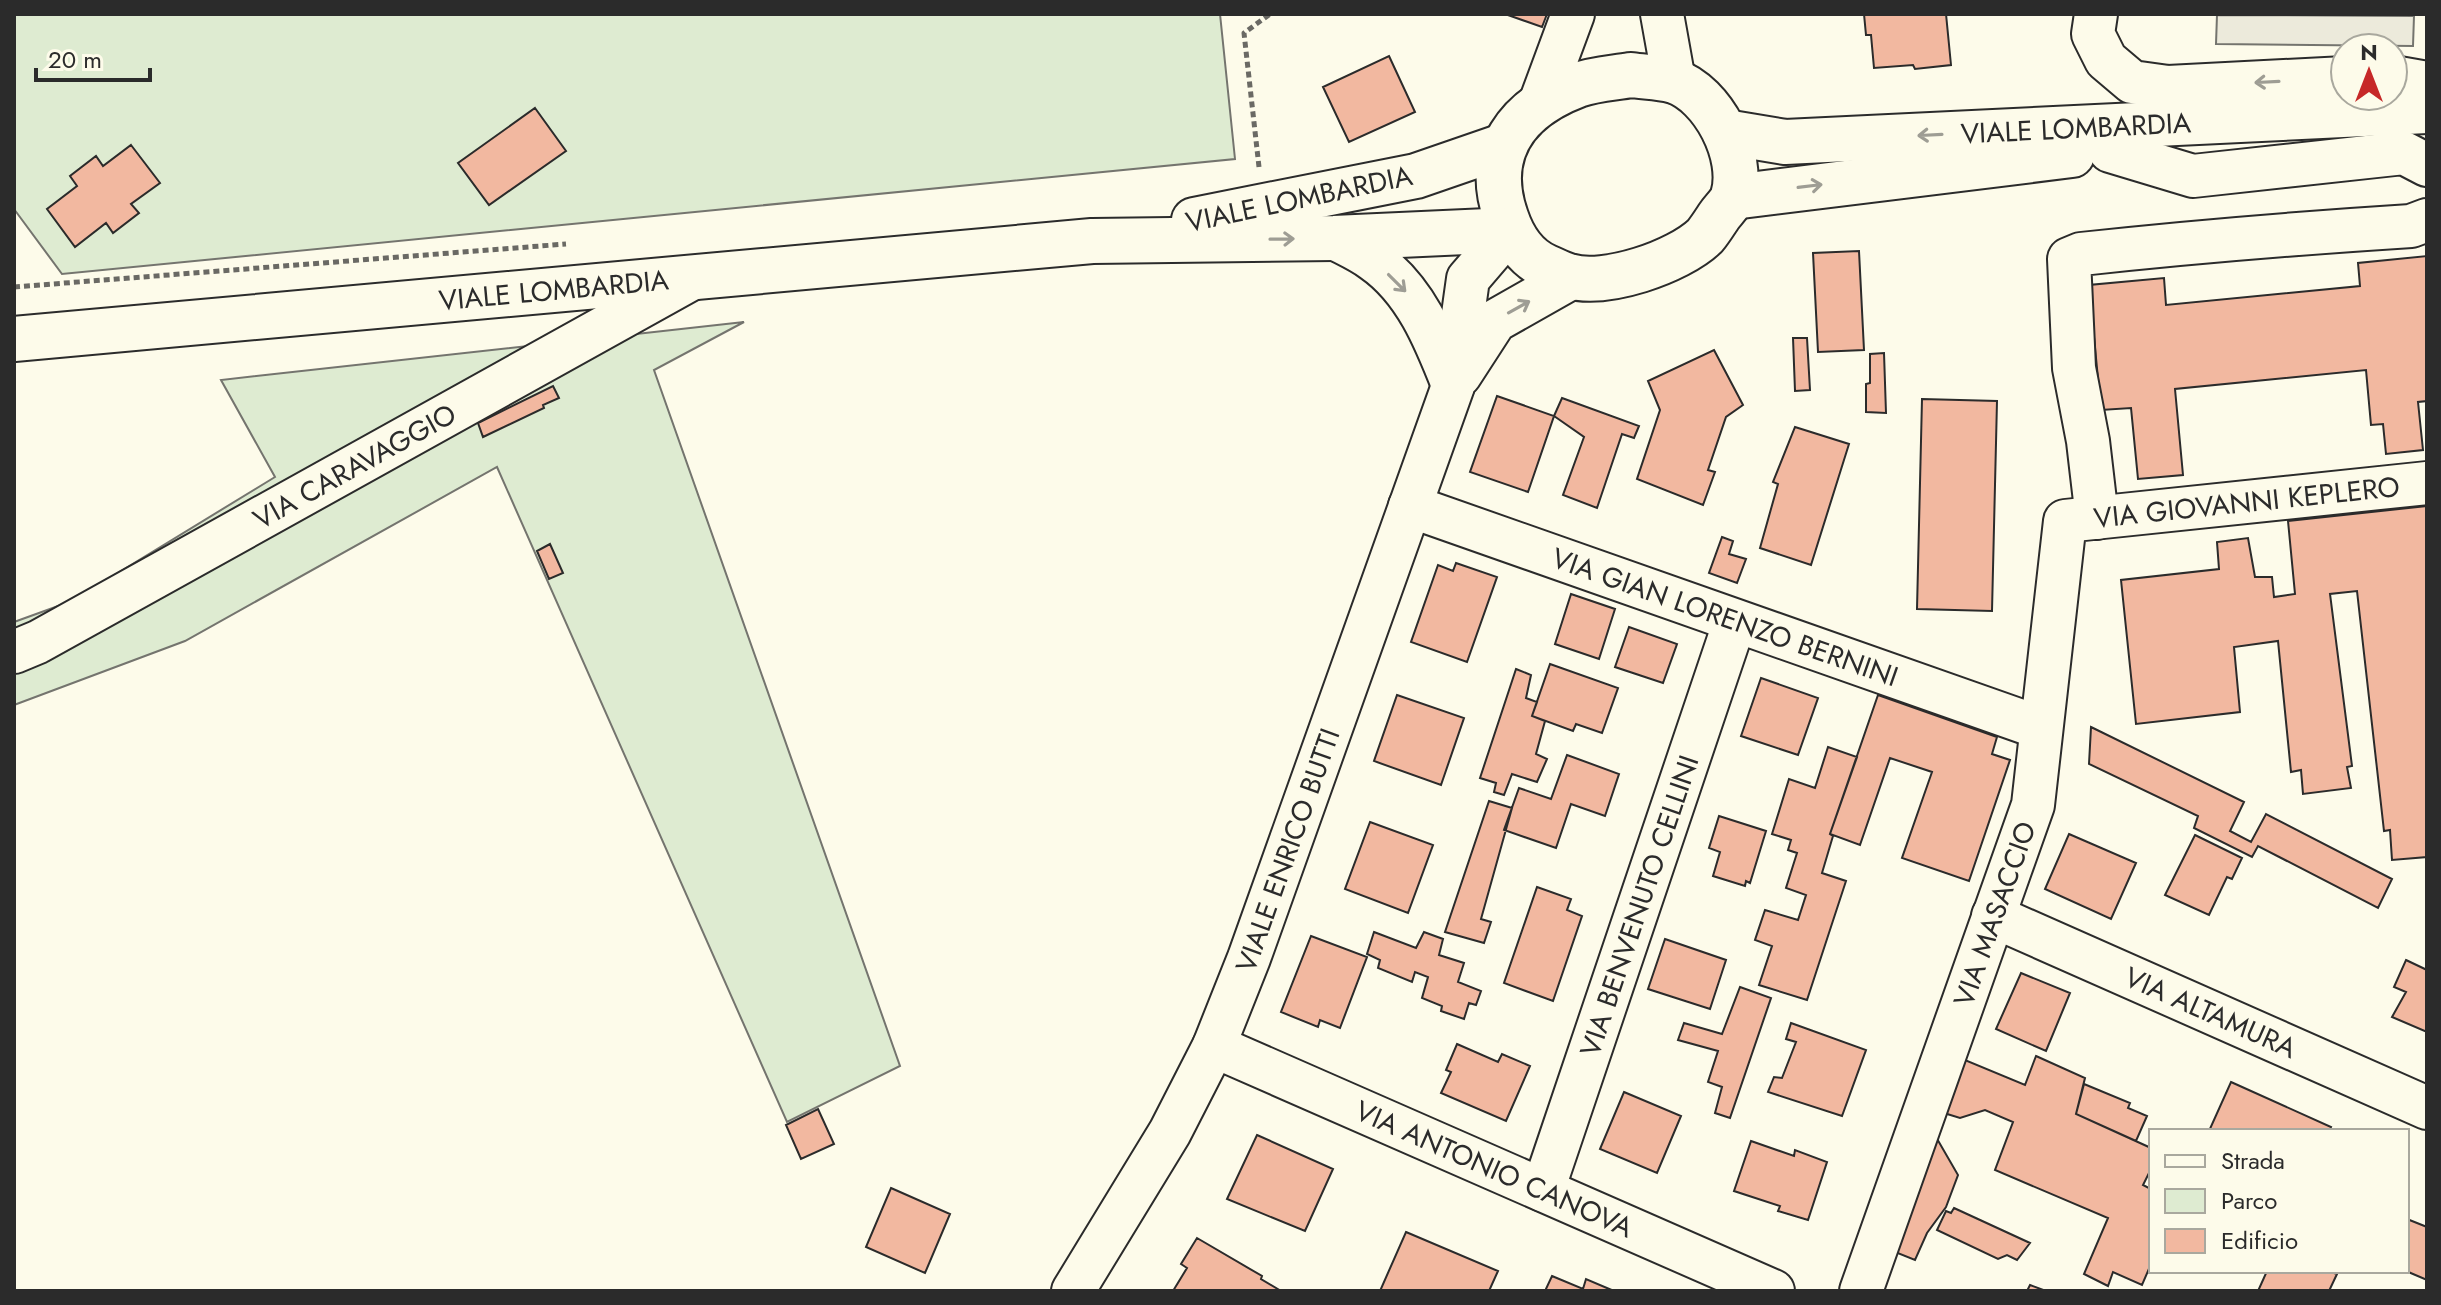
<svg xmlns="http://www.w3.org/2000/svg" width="2441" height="1305" font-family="Jost,sans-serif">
<rect width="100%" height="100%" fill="#fdfbea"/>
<path fill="#deebd1" stroke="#74746e" stroke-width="2" d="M14,14H1220L1235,159L62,274L14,209Z
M744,322L654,370L900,1066L787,1122L497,467L185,641L14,705V622L72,601L275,477L221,380Z"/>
<path fill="#eceadb" stroke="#74746e" stroke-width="2" d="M2217,15L2414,16L2413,46L2216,44Z"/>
<path fill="#f2b8a0" stroke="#2b2b2b" stroke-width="2" d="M1505,14H1547L1542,27Z
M1864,14H1946L1951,65L1915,69L1913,65L1874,68L1871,35H1866Z
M1389,56L1415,112L1349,142L1323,87Z
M535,108L566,151L489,205L458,163Z
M131,145L160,183L131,204L139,213L113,233L106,223L75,247L47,209L77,186L70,176L96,156L103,166Z
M1859,251L1864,350L1818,352L1813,253Z
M2427,256V401L2418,402L2423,450L2386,454L2383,424L2371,425L2366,370L2175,389L2183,475L2138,479L2131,408L2101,410L2089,285L2164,278L2166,305L2360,286L2358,263Z
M1793,338H1807L1810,390L1795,391Z
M1714,350L1743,405L1726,417L1708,470L1715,472L1703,505L1637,479L1660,410L1648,381Z
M1884,353L1886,413L1866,412V384L1870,383V354Z
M553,386L559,398L543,405L544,408L483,437L478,423Z
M1497,396L1554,416L1528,492L1470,472Z
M1562,398L1639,426L1634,438L1622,434L1597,508L1563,495L1584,437L1554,416Z
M1922,399L1997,401L1992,611L1917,609Z
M1795,427L1849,444L1811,565L1760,548L1778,484L1773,482Z
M2427,506V857L2392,860L2390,830L2384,831L2357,591L2330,594L2352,766L2347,767L2351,788L2303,794L2301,770L2291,772L2278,641L2234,647L2240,712L2136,724L2121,580L2219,569L2217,542L2248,538L2255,577H2272L2274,597L2295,594L2288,521Z
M1722,537L1733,541L1729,554L1746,559L1737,583L1709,573Z
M550,544L563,573L549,579L537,551Z
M1456,563L1497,577L1467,662L1411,642L1438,565L1453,571Z
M1571,594L1615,609L1599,659L1555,644Z
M1629,627L1677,644L1663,683L1615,667Z
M1550,664L1618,688L1602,733L1576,724L1573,731L1532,716Z
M1516,669L1531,675L1526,698L1537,702L1532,716L1545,721L1536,754L1547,759L1537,782L1512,774L1504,795L1494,792L1496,783L1480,778Z
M1761,678L1818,698L1798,755L1741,736Z
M1397,695L1464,718L1441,785L1374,761Z
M1878,695L1997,737L1992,754L2010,760L1969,881L1902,858L1932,772L1890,758L1860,845L1830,834Z
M2091,727L2244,802L2230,831L2251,842L2266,814L2392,879L2378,908L2258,846L2252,857L2194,828L2198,816L2089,764Z
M1828,747L1857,757L1830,834L1833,836L1822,873L1846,881L1807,1000L1759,985L1772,946L1755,940L1765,910L1798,920L1806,895L1786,888L1797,853L1788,850L1791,840L1772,834L1789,779L1815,788Z
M1567,755L1619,774L1605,816L1571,804L1556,848L1504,830L1519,788L1551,799Z
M1489,801L1512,808L1481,919L1491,922L1484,943L1445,932Z
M1719,816L1766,831L1750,883L1746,881L1745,886L1713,876L1720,852L1709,848Z
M1370,822L1433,845L1408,913L1345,889Z
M2069,834L2136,863L2111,919L2045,889Z
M2195,835L2242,858L2232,879L2227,877L2209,915L2165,895Z
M1537,887L1571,899L1567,910L1582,916L1553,1001L1504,983Z
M1374,932L1416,948L1424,932L1443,939L1439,955L1464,963L1458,982L1481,991L1476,1005L1469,1003L1464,1019L1441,1011L1442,1006L1422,998L1428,977L1415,972L1412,982L1378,968L1380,960L1367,954Z
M1311,936L1367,957L1340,1028L1320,1020L1318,1027L1281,1012Z
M1665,939L1726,960L1710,1009L1648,989Z
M2406,960L2427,970V1032L2392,1017L2406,992L2394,987Z
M2021,973L2070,993L2046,1051L1996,1029Z
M1740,987L1771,998L1730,1118L1715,1113L1722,1087L1708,1082L1718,1051L1678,1040L1684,1023L1722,1034Z
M1791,1023L1866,1050L1842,1116L1768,1092L1774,1077L1782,1078L1796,1042L1786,1039Z
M1457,1044L1498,1062L1502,1054L1530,1066L1506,1121L1441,1093L1451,1072L1446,1070Z
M2036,1056L2085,1078L2076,1114L2151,1148V1169L2143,1185L2151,1189V1264L2142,1285L2113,1272L2108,1286L2084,1274L2108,1218L1995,1170L2013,1122L1985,1110L1960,1118L1944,1113L1965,1060L2025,1085Z
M2231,1082L2331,1127L2329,1131H2209Z
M2084,1084L2130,1103L2128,1108L2147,1116L2136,1141L2076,1114Z
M1624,1092L1681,1116L1657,1173L1600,1149Z
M818,1109L834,1144L801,1159L786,1125Z
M1257,1135L1333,1169L1305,1231L1227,1199Z
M1936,1137L1958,1175L1946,1207L1927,1233L1915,1260L1895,1252Z
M1751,1141L1794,1156L1795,1150L1827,1162L1808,1220L1778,1211L1780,1206L1734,1191Z
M891,1188L950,1214L925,1273L866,1247Z
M1954,1208L2030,1243L2017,1260L2007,1255L1998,1259L1937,1230L1946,1211L1951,1213Z
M2407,1219L2427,1227V1280L2406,1271Z
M1406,1232L1498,1271L1489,1291H1380Z
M1197,1238L1262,1276L1261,1279L1281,1291H1173L1187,1268L1181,1264Z
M2267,1271H2328L2337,1274L2329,1291H2258Z
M1552,1276L1583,1289L1586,1279L1614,1291H1545Z
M2030,1285L2046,1291H2027Z"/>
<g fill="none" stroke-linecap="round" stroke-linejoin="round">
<defs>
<g id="minor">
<path d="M1662,14L1674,81"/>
<path d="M2096,14L2093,34L2106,60L2132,82L2168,87L2345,78"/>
<path d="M2393,77L2427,83"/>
<path d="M1539,106L1573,14"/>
<path d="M2110,151L2193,176L2404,153L2427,165"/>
<path d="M1334,238C1347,245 1361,251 1373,260C1415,289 1435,339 1453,385"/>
<path d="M1460,375L1495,321L1571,278"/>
<path id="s1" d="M1410,506L2041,728"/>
<path d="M2097,518L2088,441L2074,368L2069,259L2081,254C2191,242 2301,233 2411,226L2427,220"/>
<path id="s2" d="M14,652L38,642L693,278"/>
<path id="s3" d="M1993,916L2427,1108"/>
<path id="s4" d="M1214,1046L1773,1291"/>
<path id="s5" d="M1543,1190L1735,621"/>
<path id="s6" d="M1073,1291L1170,1132L1214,1046L1249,958L1453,386L1468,279L1510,230"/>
<path id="s7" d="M1861,1291L2033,805L2065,521L2427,483"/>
</g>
<g id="major">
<path d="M1631,75C1645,77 1661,77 1674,81C1713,94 1745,156 1733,196C1731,203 1723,210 1719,216C1715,222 1710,230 1705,236C1678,262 1605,287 1569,276C1561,274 1554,270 1547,267C1526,258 1513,238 1506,217C1483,152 1517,108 1578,85C1594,79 1614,78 1631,75Z"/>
<path id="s8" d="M1725,132L1785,142L2427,111"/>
<path d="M1733,197L2072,155"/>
<path d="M1194,220L1416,176L1503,146"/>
<path id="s9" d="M14,339L1092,241L1334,238L1510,230"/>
</g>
</defs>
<use href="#minor" stroke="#2b2b2b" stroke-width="46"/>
<use href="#major" stroke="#2b2b2b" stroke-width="48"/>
<path stroke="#6a6964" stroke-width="5" stroke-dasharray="6 4" stroke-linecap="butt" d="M1259,167L1244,33L1270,14
M14,287L566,244"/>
<use href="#minor" stroke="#fdfbea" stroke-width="42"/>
<use href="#major" stroke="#fdfbea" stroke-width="44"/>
</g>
<defs><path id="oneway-shaft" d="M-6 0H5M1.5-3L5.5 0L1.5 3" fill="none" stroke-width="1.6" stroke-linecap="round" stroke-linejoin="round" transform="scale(2)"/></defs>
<g stroke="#9e9d94">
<use href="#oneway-shaft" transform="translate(2267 82) rotate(177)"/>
<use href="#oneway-shaft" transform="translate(1930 135) rotate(177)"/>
<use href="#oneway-shaft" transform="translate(1810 186) rotate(-7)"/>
<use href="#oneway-shaft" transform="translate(1282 239) rotate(-1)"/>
<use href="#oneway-shaft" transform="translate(1397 283) rotate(45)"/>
<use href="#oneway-shaft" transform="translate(1519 307) rotate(-29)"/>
</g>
<g text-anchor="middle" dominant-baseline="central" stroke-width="6" stroke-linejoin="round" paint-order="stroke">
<g font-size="28" fill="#2b2b2b" stroke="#fdfbea">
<text stroke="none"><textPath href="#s8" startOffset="352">VIALE LOMBARDIA</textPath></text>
<text transform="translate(1299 199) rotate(-12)">VIALE LOMBARDIA</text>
<text stroke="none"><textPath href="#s9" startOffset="542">VIALE LOMBARDIA</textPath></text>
<text stroke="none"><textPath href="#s2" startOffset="388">VIA CARAVAGGIO</textPath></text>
<text stroke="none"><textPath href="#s7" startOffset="984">VIA GIOVANNI KEPLERO</textPath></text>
<text stroke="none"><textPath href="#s1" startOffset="334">VIA GIAN LORENZO BERNINI</textPath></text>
<text stroke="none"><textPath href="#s6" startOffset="492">VIALE ENRICO BUTTI</textPath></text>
<text stroke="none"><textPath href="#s5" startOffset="300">VIA BENVENUTO CELLINI</textPath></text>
<text stroke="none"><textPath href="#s7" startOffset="400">VIA MASACCIO</textPath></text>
<text stroke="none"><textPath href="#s3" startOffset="238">VIA ALTAMURA</textPath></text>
<text stroke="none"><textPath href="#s4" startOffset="306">VIA ANTONIO CANOVA</textPath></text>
</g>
</g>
<rect width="2441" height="1305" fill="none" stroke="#2b2b2b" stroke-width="32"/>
<rect x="2149" y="1129" width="260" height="144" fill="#fdfbea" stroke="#a9a89e" stroke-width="2"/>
<rect x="2165" y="1155" width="40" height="12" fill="#fdfbea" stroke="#a9a89e" stroke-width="2"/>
<text x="2221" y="1169" font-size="24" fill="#2b2b2b">Strada</text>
<rect x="2165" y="1189" width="40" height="24" fill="#deebd1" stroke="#a9a89e" stroke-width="2"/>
<text x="2221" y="1209" font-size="24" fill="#2b2b2b">Parco</text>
<rect x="2165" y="1229" width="40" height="24" fill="#f2b8a0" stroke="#a9a89e" stroke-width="2"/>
<text x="2221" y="1249" font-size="24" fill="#2b2b2b">Edificio</text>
<g transform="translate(2369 72)"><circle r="38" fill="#fdfbea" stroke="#a9a89e" stroke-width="2"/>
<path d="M0-6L14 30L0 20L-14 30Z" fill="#c62828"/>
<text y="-12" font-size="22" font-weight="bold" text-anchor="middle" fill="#2b2b2b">N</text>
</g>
<path d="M36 68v12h114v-12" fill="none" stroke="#2b2b2b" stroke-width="4"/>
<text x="48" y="68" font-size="24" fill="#2b2b2b" stroke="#fdfbea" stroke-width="6" paint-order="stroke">20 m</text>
</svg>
